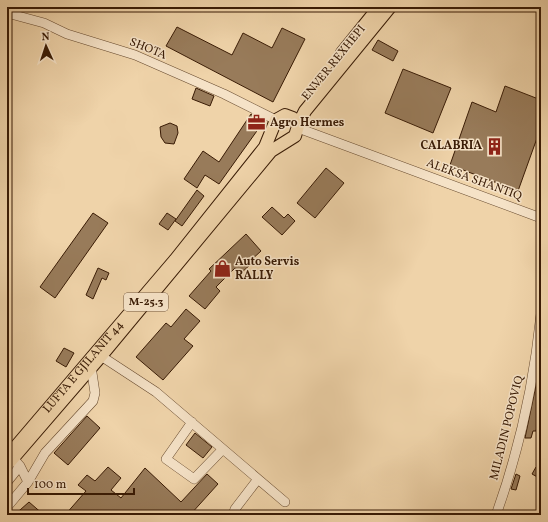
<svg xmlns="http://www.w3.org/2000/svg" width="548" height="522" font-family="Vollkorn,serif">
<rect width="100%" height="100%" fill="#efd3a9"/>
<filter id="stains"><feTurbulence type="fractalNoise" baseFrequency=".005" numOctaves="4"/><feColorMatrix values="0 0 0 0 .2 0 0 0 0 .09 0 0 0 0 .02 0 0 0 .5 -.17"/></filter>
<radialGradient id="worn" r=".72"><stop offset=".6" stop-color="#630" stop-opacity="0"/><stop offset="1" stop-color="#630" stop-opacity=".3"/></radialGradient>
<path fill="#987b5a" stroke="#391b05" d="M177,27L232,55L243,33L272,48L282,28L305,39L273,102L166,46Z
M378,40L398,51L393,61L372,50Z
M403,69L451,88L433,133L385,113Z
M505,86L541,100V127L518,191L450,165L472,102L496,112Z
M196,88L214,96L210,106L192,99Z
M251,114L264,121L219,184L205,175L197,188L184,179L203,151L219,162Z
M170,123L177,126L178,133L174,144L165,143L161,137L160,127Z
M326,168L344,183L315,218L297,203Z
M197,190L204,196L182,226L175,221Z
M272,207L284,218L288,214L295,221L282,235L262,217Z
M93,213L108,223L55,298L40,287Z
M167,213L176,219L168,230L159,224Z
M246,234L261,251L249,262L251,264L241,273L235,268L216,287L220,291L205,309L189,296L211,271L209,269Z
M98,268L109,273L106,280L102,278L93,299L86,295Z
M186,309L200,321L184,339L193,346L163,380L136,357L166,323L171,327Z
M64,348L74,353L66,367L56,361Z
M540,366L541,398L537,415L540,416L536,431H533L531,438H525Z
M87,416L100,428L68,465L54,453Z
M195,433L212,447L203,458L186,445Z
M108,467L121,478L111,490L121,498L145,468L181,502L207,474L218,484L190,515H65L86,491L78,485L87,475L95,481Z
M536,467L541,470V479L532,474Z
M516,474L520,476L516,490L511,489Z
M29,502L44,515H12L20,510Z"/>
<g fill="none" stroke-linecap="round" stroke-linejoin="round">
<defs>
<path id="minor" d="M7,13L44,23L67,34L135,55L224,94L276,120
M298,128L541,218
M101,356L156,392L285,502
M192,422L166,459L194,479L223,449
M13,458L20,466L28,482
M7,482L20,466
M7,507L28,482L45,453L93,401L95,393L91,366
M233,515L235,509L258,479
M496,515C519,451 534,382 541,314"/>
<g id="major">
<path d="M342,53L379,7"/>
<path d="M298,125L305,111L390,7"/>
<path id="s1" d="M7,457L175,260L265,147L276,120L285,115L293,118L298,126L295,136L271,151L101,356L7,465"/>
</g>
</defs>
<use href="#minor" stroke="#66492e" stroke-width="10"/>
<use href="#major" stroke="#391b05" stroke-width="14"/>
<use href="#minor" stroke="#f5e2c7" stroke-width="9"/>
<use href="#major" stroke="#efd3a9" stroke-width="12"/>
</g>
<defs>
<symbol id="office-bare" viewBox="-9 -9 18 18"><path d="M-6-3h4V-5.5h4V-3h4V5H-6ZM-1-4.5V-3h2v-1.5ZM-6 0V1H6V0Z" fill="#8f2418" stroke="#f5e2c7" stroke-width="2.5" paint-order="stroke"/></symbol>
<symbol id="building-bare" viewBox="-9 -9 18 18"><path d="M-4-6H4V6H1V3H-1V6H-4ZM-2.5-4.3h1.7v1.8h-1.7ZM.8-4.3h1.7v1.8H.8ZM-2.5-1h1.7V.8h-1.7ZM.8-1h1.7V.8H.8Z" fill="#8f2418" stroke="#f5e2c7" stroke-width="2.5" paint-order="stroke"/></symbol>
<symbol id="shop-bare" viewBox="-9 -9 18 18"><path d="M-5-2.5h2.3a2.7 3.5 0 0 1 5.4 0H5L5.5 6h-11ZM-1.5-2.5h3a1.5 2.3 0 0 0-3 0Z" fill="#8f2418" stroke="#f5e2c7" stroke-width="2.5" paint-order="stroke"/></symbol>
</defs>
<g fill-rule="evenodd">
<use href="#office-bare" x="244" y="110" width="25" height="25"/>
<use href="#building-bare" x="482" y="134" width="25" height="25"/>
<use href="#shop-bare" x="210" y="256" width="25" height="25"/>
</g>
<g text-anchor="middle" dominant-baseline="central" stroke-width="3" stroke-linejoin="round" paint-order="stroke">
<rect fill="#f5e2c7" stroke="#71573f" stroke-width="1" x="124" y="293" width="44" height="18" rx="3"/>
<g font-size="11" font-weight="bold" fill="#391b05">
<text x="146" y="302">M-25.3</text>
</g>
<g font-size="12" fill="#391b05" stroke="#f5e2c7">
<text transform="translate(148 49) rotate(22)">SHOTA</text>
<text transform="translate(334 63) rotate(-51)">ENVER REXHEPI</text>
<text transform="translate(474 180) rotate(20)">ALEKSA SHANTIQ</text>
<text stroke="none"><textPath href="#s1" startOffset="118">LUFTA E GJILANIT 44</textPath></text>
<text transform="translate(507 428) rotate(-76)">MILADIN POPOVIQ</text>
</g>
<g font-size="12" font-weight="bold" fill="#391b05" stroke="#f5e2c7" text-anchor="start">
<text x="270" y="123">Agro Hermes</text>
<text x="482" y="146" text-anchor="end">CALABRIA</text>
<text x="235" y="262">Auto Servis<tspan x="235" dy="14">RALLY</tspan></text>
</g>
</g>
<rect width="548" height="522" fill="none" stroke="#efd3a9" stroke-width="24"/>
<rect x="8" y="8" width="532" height="506" fill="none" stroke="#391b05" stroke-width="2"/>
<rect x="12" y="12" width="524" height="498" fill="none" stroke="#391b05"/>
<g transform="translate(46 46) rotate(357)" stroke="#f5e2c7" stroke-width="3" paint-order="stroke">
<path d="M0-3L7 15L0 10L-7 15Z" fill="#391b05"/>
<text y="-6" font-size="11" font-weight="bold" text-anchor="middle" fill="#391b05">N</text>
</g>
<path d="M28 488v6h106v-6" fill="none" stroke="#391b05" stroke-width="2"/>
<text x="34" y="488" font-size="12" fill="#391b05" stroke="#f5e2c7" stroke-width="3" paint-order="stroke">100 m</text>
<rect width="100%" height="100%" filter="url(#stains)"/>
<rect width="100%" height="100%" fill="url(#worn)"/>
</svg>
